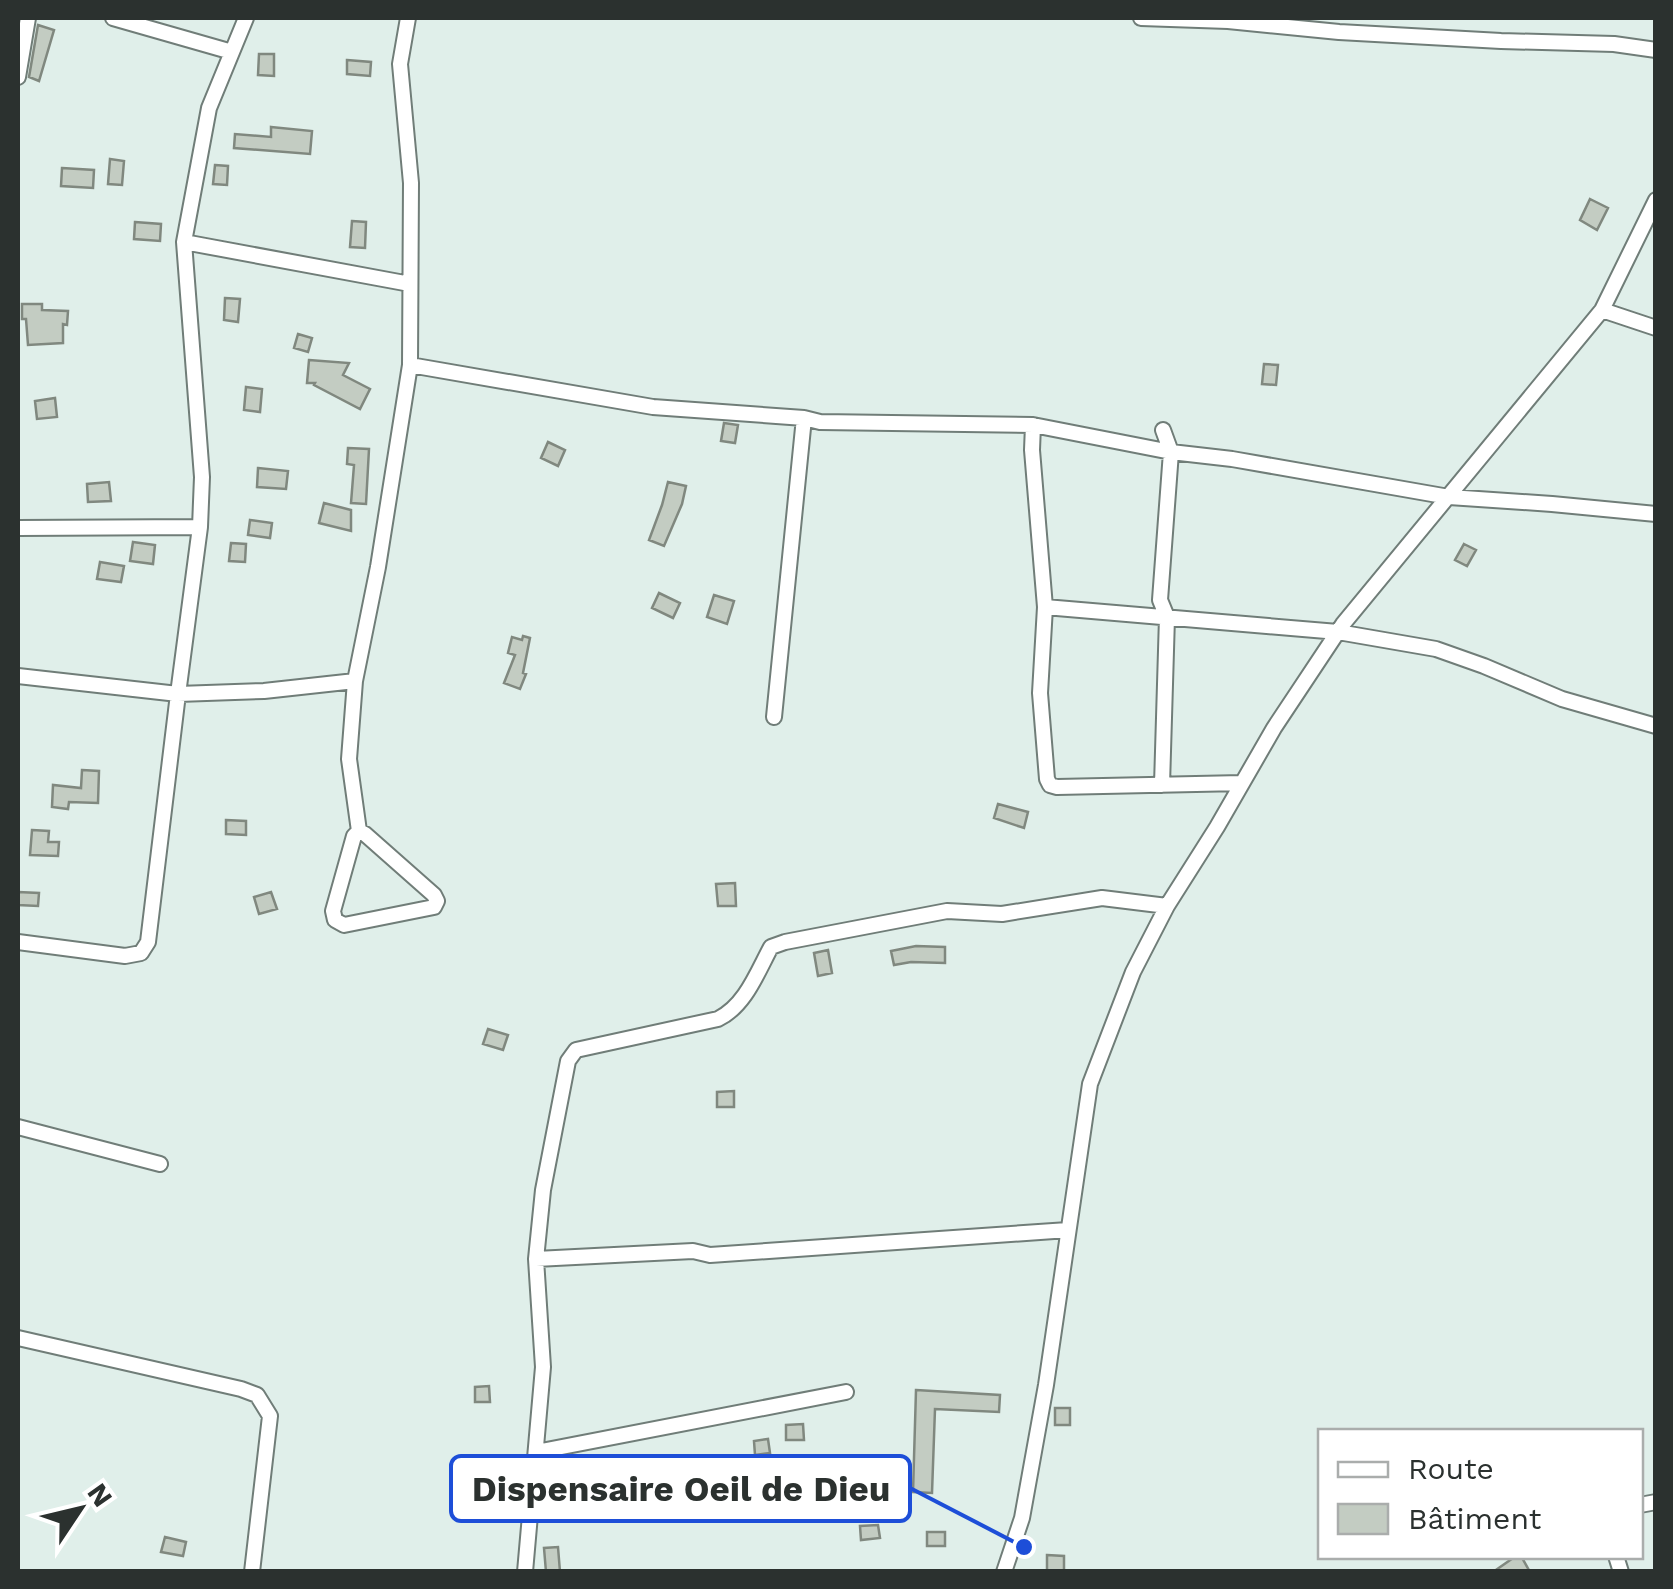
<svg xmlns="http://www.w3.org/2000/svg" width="1673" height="1589" font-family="'Work Sans',sans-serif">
<rect width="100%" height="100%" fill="#e0efea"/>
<path fill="#c3ccc2" stroke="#80887f" stroke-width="2.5" d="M38,25L54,30L39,81L29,77Z
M259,54H274V76L258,75Z
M347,60L371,62L370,76L347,74Z
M271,127L312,131L310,154L234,148L235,134L271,137Z
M110,159L124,161L122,185L108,184Z
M215,165L228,166L227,185L213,184Z
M62,168L94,170L93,188L61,186Z
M1590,199L1608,208L1597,230L1580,220Z
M352,221L366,222L365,248L350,247Z
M135,222L161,224L160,241L134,239Z
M225,298L240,299L238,322L224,320Z
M22,304H42V310L68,311L67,325L63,324V343L28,345L26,319H22Z
M298,334L312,338L308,352L294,348Z
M309,360L349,363L343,375L370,389L360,409L314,385L315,383H307Z
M1264,364L1278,365L1276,385L1262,384Z
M246,387L262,389L260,412L244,410Z
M55,398L57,417L37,419L35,401Z
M724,423L738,425L735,443L721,441Z
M548,442L565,450L558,466L541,458Z
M348,448L369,449L366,504L351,503L354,465L347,464Z
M258,468L288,471L286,489L257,487Z
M109,482L111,501L88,502L87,484Z
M668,482L686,486L682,504L664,546L649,540L662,505Z
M324,503L351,510V531L319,523Z
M250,520L272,523L270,538L248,535Z
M133,542L155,545L153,564L130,561Z
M231,543L246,544L245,562L229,561Z
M1464,544L1476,550L1467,566L1455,560Z
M100,562L124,566L121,582L97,579Z
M659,593L680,603L673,618L652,608Z
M714,595L734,601L727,624L707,617Z
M523,636L530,638L523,673L526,674L520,689L504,683L515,655L508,653L512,637L522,640Z
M82,770L99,771L98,803L69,802L68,809L52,807L53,785L81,788Z
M998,804L1028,812L1024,828L994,818Z
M226,820L246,821V835L226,834Z
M32,830L49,831L48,842H59L58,856L30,855Z
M735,883L736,906H718L716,884Z
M18,892L39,893L38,906L18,905Z
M271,892L277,909L259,914L254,897Z
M916,946L945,947V963L911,962L894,965L891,951Z
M828,950L832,973L818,976L814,953Z
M488,1029L508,1035L503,1050L483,1044Z
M734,1091V1107H717V1092Z
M489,1386L490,1402H475V1387Z
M916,1390L1000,1395L999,1412L935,1409L932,1493L913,1492Z
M1055,1408H1070V1425H1055Z
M803,1424L804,1440H786V1425Z
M768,1439L770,1453L755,1455L754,1441Z
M878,1525L880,1538L861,1540L860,1526Z
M927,1532H945V1546H927Z
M165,1537L186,1542L183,1556L161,1552Z
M558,1547L560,1572H546L544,1548Z
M1047,1555L1064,1556V1572H1047Z
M1516,1556H1521L1530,1572H1493Z"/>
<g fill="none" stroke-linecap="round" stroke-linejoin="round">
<defs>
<path id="street" d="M113,18L232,52
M1141,18L1228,21L1339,32L1501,41L1614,44L1656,50
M18,77L28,18
M184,242L410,284
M1602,310L1656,328
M410,365L653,407L804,418L820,422L1033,425L1171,452L1232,459L1449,497L1552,504L1656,514
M1033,425L1032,450L1045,607L1040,693L1047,779L1050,785L1057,787L1242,783
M18,528L200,527
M1045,607L1338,632L1436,649L1484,666L1562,699L1656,726
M18,676L178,694L200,527L202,477L184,242L209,108L246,18
M355,681L349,759L359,831L354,836L333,911L335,920L344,925L434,907L437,901L434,895L365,834L359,831
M774,717L804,418
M1162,785L1167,617L1160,600L1171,452L1163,430
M18,942L125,956L141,953L148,942L178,694L264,691L355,681L378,567L410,365L411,183L400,64L408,18
M18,1127L160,1164
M536,1259L693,1251L710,1255L1068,1230
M18,1338L241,1389L257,1395L270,1416L252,1572
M536,1452L846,1392
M1640,1505L1656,1502
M1616,1556L1621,1572
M525,1572L543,1367L536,1259L543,1190L568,1061L576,1050L718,1019C745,1006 757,973 771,947L785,942L947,911L1002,914L1102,898L1167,906
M1004,1572L1022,1518L1046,1385L1090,1084L1133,972L1167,906L1217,827L1274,728L1343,624L1602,310L1656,200"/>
</defs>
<use href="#street" stroke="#707d78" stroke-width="18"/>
<use href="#street" stroke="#fff" stroke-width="14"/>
</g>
<path fill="none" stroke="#1d4ed8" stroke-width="4" d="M1024 1547L910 1488"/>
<circle fill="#1d4ed8" stroke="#fff" stroke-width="4" cx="1024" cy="1547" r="10"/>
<rect fill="#fff" stroke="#1d4ed8" stroke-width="4" x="451" y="1456" width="459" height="65" rx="10"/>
<g font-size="35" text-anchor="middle" font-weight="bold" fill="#2b312f">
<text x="681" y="1501">Dispensaire Oeil de Dieu</text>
</g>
<rect width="1673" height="1589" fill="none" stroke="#2b312f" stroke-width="40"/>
<rect x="1318" y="1429" width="325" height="130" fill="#ffffff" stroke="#aaadac" stroke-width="2.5"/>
<rect x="1338" y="1462" width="50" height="15" fill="#ffffff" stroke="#aaadac" stroke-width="2.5"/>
<text x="1408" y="1479" font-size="30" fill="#2b312f">Route</text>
<rect x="1338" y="1504" width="50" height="30" fill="#c3ccc2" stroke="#aaadac" stroke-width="2.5"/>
<text x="1408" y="1529" font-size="30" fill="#2b312f">Bâtiment</text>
<g transform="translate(80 1509) rotate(55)" stroke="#ffffff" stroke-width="8" paint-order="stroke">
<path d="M0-8L18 38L0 25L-18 38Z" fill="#2b312f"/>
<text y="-15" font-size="28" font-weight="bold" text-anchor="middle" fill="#2b312f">N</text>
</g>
</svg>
